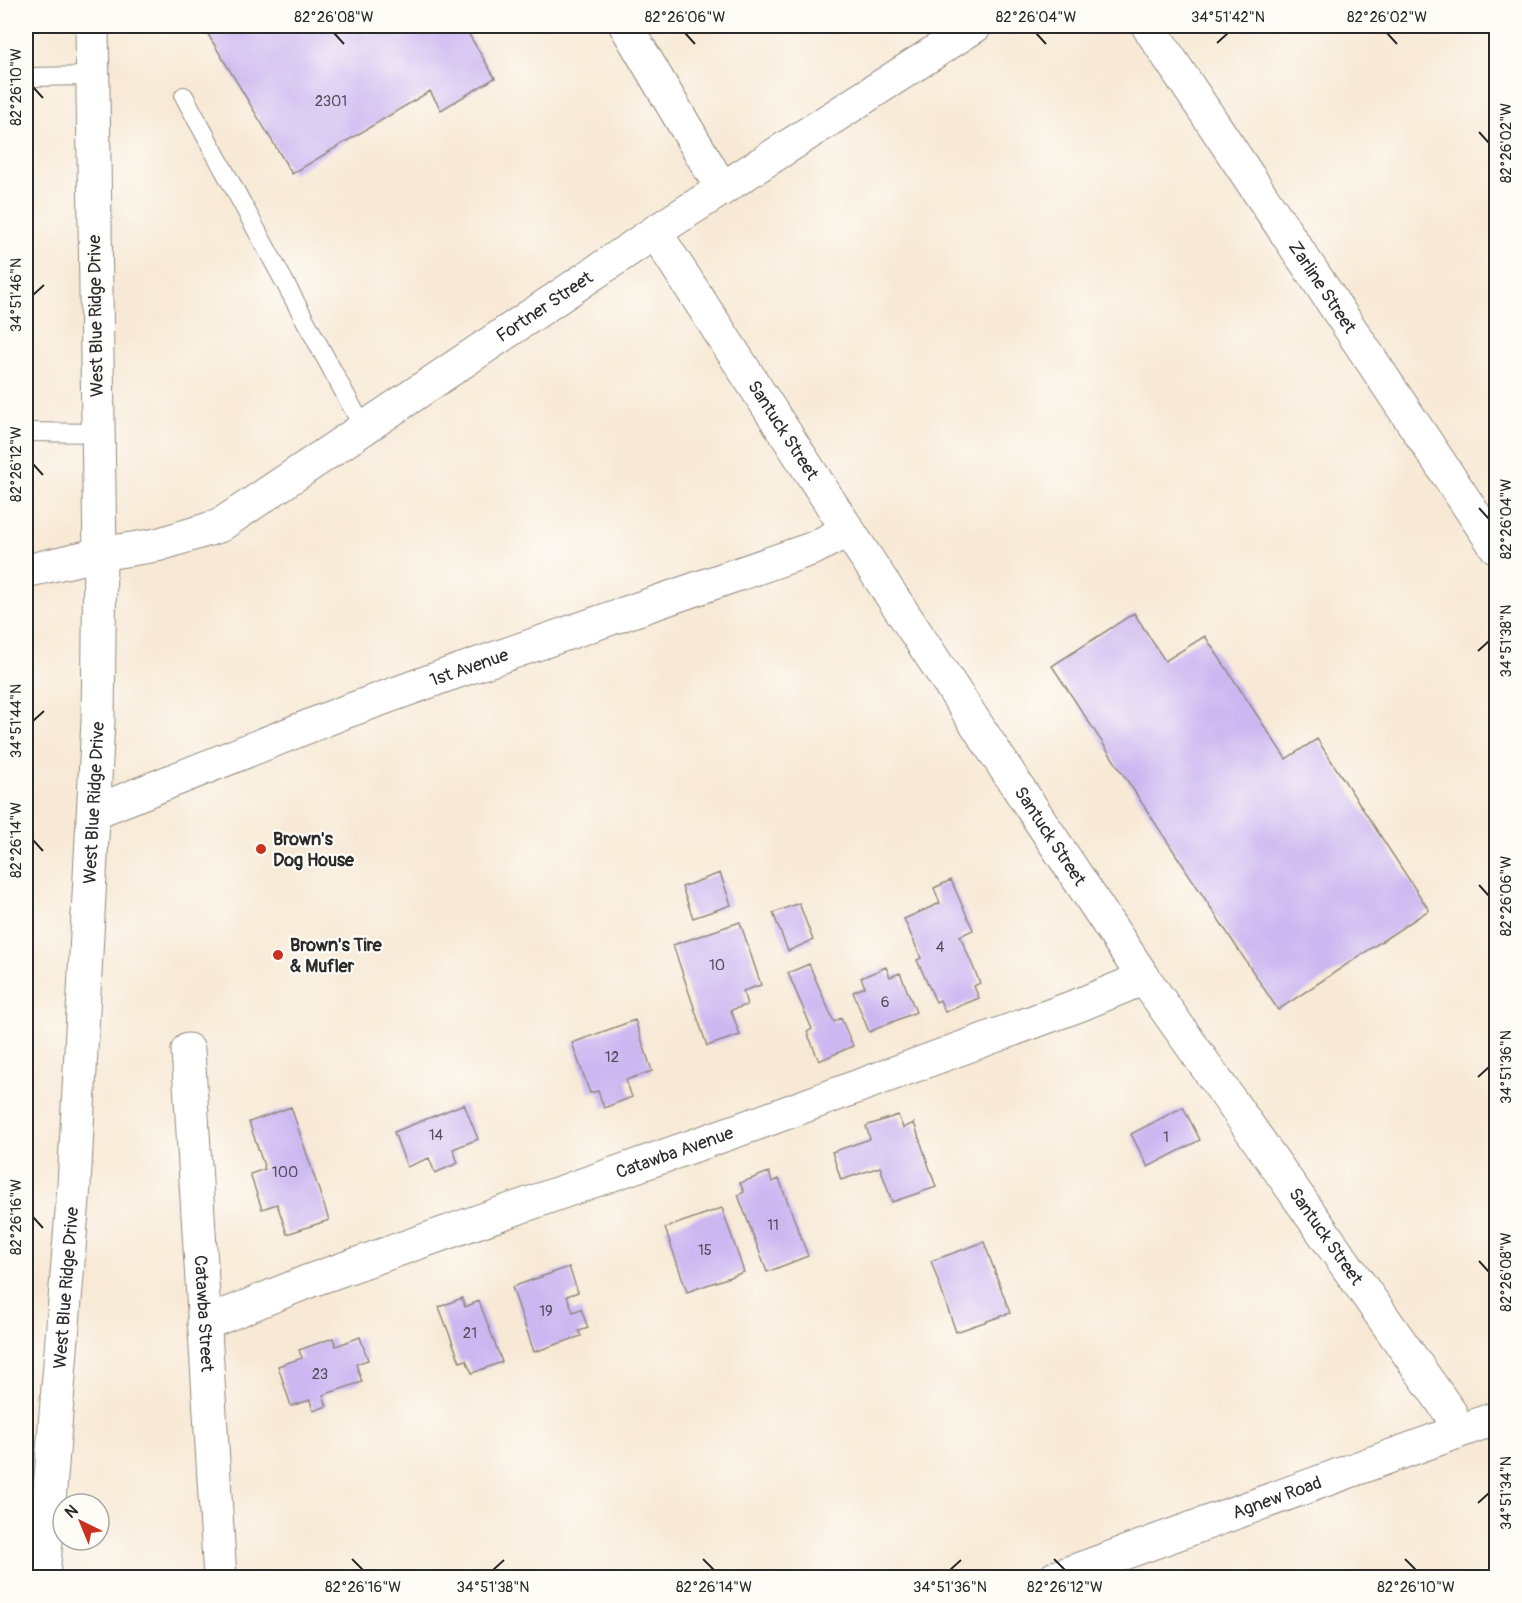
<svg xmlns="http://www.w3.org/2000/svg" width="1522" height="1603" font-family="Pangolin,sans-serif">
<rect width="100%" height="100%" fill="#fdfcf7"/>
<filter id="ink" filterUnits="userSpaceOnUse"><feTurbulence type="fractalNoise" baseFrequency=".0167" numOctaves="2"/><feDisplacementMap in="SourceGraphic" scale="12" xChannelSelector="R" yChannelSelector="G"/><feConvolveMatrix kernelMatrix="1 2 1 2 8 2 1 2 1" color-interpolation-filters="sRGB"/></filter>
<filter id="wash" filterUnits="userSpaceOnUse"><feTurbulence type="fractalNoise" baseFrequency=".008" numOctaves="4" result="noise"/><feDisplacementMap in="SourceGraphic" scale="24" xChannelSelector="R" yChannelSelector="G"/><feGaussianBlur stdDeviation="1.35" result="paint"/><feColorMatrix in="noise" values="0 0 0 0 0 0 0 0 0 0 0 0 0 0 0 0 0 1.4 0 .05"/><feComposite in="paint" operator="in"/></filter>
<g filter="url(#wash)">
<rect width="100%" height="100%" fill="#f8e9d6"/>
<g id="blocks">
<path fill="#ccb7f1" d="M203,26H464L495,78L441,110L430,91L292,174Z
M1134,613L1165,661L1205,636L1286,759L1317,739L1429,910L1278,1010L1052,666Z
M720,873L731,905L693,918L682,887Z
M951,880L973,930L960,936L980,983L974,986L979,998L945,1012L940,1000L936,1002L917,960L921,958L904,919L940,903L934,888Z
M799,903L813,940L788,951L773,913Z
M740,922L761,985L743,991L747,1005L731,1010L740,1035L707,1046L673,945Z
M809,964L834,1022L841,1018L853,1046L819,1061L807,1032L812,1029L788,973Z
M886,967L890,977L900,973L916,1012L869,1032L853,992L865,987L861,978Z
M635,1020L652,1071L626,1080L632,1097L604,1108L598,1091L590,1093L572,1043Z
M464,1104L478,1139L453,1149L458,1163L435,1173L429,1158L407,1167L394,1132Z
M291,1107L329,1220L287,1234L277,1204L262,1209L250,1174L265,1169L249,1122Z
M1183,1107L1200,1140L1148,1167L1131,1134Z
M898,1115L903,1128L914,1123L936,1187L892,1202L880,1167L841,1180L832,1152L870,1139L866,1126Z
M769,1172L772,1182L779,1179L808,1256L767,1272L738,1195L744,1192L740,1183Z
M722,1208L744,1272L687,1292L665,1228Z
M984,1242L1010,1313L956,1332L931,1261Z
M569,1267L578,1292L567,1296L573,1312L581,1309L588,1328L579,1331L581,1336L534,1352L512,1287Z
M462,1298L465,1307L479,1301L502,1362L472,1373L466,1360L460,1362L439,1307Z
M360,1337L368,1360L356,1364L362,1382L323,1395L327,1406L313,1411L310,1400L291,1406L278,1366L302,1358L299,1350L333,1338L336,1346Z"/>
</g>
</g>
<g filter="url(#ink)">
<use href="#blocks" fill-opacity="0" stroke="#928a80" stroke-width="1.5"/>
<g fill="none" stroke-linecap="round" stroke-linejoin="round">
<defs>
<path id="service" d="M26,77L92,76
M184,96L364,429
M26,432L98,433"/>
<g id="minor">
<path d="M626,26L722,189"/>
<path id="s1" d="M1148,26L1496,547"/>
<path id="s2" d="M655,232L848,530L1144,978L1451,1414L1454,1433"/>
<path id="s3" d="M26,571L100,554L157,545L219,526L655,232L975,26"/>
<path id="s4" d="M94,812L342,713L447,675L814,548L848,530"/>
<path id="s5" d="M188,1050L220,1578"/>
<path id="s6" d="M204,1324L309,1281L761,1122L1079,1005L1144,978"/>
<path id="s7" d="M1055,1578L1496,1418"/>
</g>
<g id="secondary">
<path id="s8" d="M43,1578L74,1186L98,721L100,554L92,26"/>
</g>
</defs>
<use href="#service" stroke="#928a80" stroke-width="20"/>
<use href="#minor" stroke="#928a80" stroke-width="35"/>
<use href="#secondary" stroke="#928a80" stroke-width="35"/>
<use href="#service" stroke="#fff" stroke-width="18"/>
<use href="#minor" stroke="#fff" stroke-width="33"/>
<use href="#secondary" stroke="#fff" stroke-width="33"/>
</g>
</g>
<path fill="none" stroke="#2b2b2b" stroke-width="2" d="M334,33L344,44M685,33L695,44M1036,33L1046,44M1387,33L1397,44M1217,43L1228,33M33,87L43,98M1479,132L1489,143M33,295L44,285M33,464L43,475M1479,508L1489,519M1478,651L1489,641M33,721L44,711M33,840L43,851M1479,885L1489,896M1478,1077L1489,1067M33,1217L43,1228M1479,1261L1489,1272M1478,1503L1489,1493M352,1559L363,1570M703,1559L714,1570M1054,1559L1065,1570M1405,1559L1416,1570M493,1570L504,1560M950,1570L961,1560"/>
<g fill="#c8321e" stroke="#fdfcf7" stroke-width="2">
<circle cx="261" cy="849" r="6"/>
<circle cx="278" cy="955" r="6"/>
</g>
<g text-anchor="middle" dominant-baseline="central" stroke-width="4.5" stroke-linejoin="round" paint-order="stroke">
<g font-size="15" fill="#534e5c">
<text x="331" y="101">2301</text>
<text x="940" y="947">4</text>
<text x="717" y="965">10</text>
<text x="885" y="1002">6</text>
<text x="612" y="1057">12</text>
<text x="436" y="1135">14</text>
<text x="1166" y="1137">1</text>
<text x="285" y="1172">100</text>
<text x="773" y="1225">11</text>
<text x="705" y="1250">15</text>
<text x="546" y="1311">19</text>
<text x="470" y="1333">21</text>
<text x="320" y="1374">23</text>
</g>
<g font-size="18" fill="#2b2b2b" stroke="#fdfcf7">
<text stroke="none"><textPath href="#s1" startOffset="314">Zarline Street</textPath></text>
<text stroke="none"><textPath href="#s3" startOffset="591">Fortner Street</textPath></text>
<text transform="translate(96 316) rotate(-91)">West Blue Ridge Drive</text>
<text stroke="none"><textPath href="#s2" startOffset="236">Santuck Street</textPath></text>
<text stroke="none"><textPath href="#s4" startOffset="402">1st Avenue</textPath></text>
<text stroke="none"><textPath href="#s8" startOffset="777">West Blue Ridge Drive</textPath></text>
<text stroke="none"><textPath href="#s2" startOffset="722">Santuck Street</textPath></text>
<text stroke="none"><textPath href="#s6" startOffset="501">Catawba Avenue</textPath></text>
<text stroke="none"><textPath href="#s2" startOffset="1208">Santuck Street</textPath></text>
<text stroke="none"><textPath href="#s8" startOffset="291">West Blue Ridge Drive</textPath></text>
<text stroke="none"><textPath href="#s5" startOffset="264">Catawba Street</textPath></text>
<text stroke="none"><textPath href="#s7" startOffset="236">Agnew Road</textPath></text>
</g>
<g font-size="18" font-weight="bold" fill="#2b2b2b" stroke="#fdfcf7" text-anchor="start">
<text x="273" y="839">Brown's<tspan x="273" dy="21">Dog House</tspan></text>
<text x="290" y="945">Brown's Tire<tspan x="290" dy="21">&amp; Mufler</tspan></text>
</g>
</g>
<rect width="1522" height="1603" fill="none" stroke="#fdfcf7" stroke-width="66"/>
<g transform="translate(81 1522) rotate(317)"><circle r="28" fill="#fdfcf7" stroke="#a9a8a5" stroke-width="1.5"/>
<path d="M0-4.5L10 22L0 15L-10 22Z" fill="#c8321e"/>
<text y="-9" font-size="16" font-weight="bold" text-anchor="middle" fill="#2b2b2b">N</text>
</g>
<rect x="33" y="33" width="1456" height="1537" fill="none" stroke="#2b2b2b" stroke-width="2"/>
<g font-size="15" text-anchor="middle" fill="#2b2b2b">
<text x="334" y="22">82°26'08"W</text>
<text x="685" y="22">82°26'06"W</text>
<text x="1036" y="22">82°26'04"W</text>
<text x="1228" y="22">34°51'42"N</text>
<text x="1387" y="22">82°26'02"W</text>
<text transform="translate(16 87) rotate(-90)" y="5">82°26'10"W</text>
<text transform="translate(1506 143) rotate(-90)" y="5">82°26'02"W</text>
<text transform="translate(16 295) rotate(-90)" y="5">34°51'46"N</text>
<text transform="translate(16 464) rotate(-90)" y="5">82°26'12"W</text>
<text transform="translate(1506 519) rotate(-90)" y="5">82°26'04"W</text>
<text transform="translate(1506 641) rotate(-90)" y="5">34°51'38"N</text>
<text transform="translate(16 721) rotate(-90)" y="5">34°51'44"N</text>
<text transform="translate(16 840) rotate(-90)" y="5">82°26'14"W</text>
<text transform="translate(1506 896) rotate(-90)" y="5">82°26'06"W</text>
<text transform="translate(1506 1067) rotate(-90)" y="5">34°51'36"N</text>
<text transform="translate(16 1217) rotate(-90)" y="5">82°26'16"W</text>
<text transform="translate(1506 1272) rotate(-90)" y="5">82°26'08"W</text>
<text transform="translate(1506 1493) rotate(-90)" y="5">34°51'34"N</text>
<text x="363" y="1592">82°26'16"W</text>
<text x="493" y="1592">34°51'38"N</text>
<text x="714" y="1592">82°26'14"W</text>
<text x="950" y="1592">34°51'36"N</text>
<text x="1065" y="1592">82°26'12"W</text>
<text x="1416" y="1592">82°26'10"W</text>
</g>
</svg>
